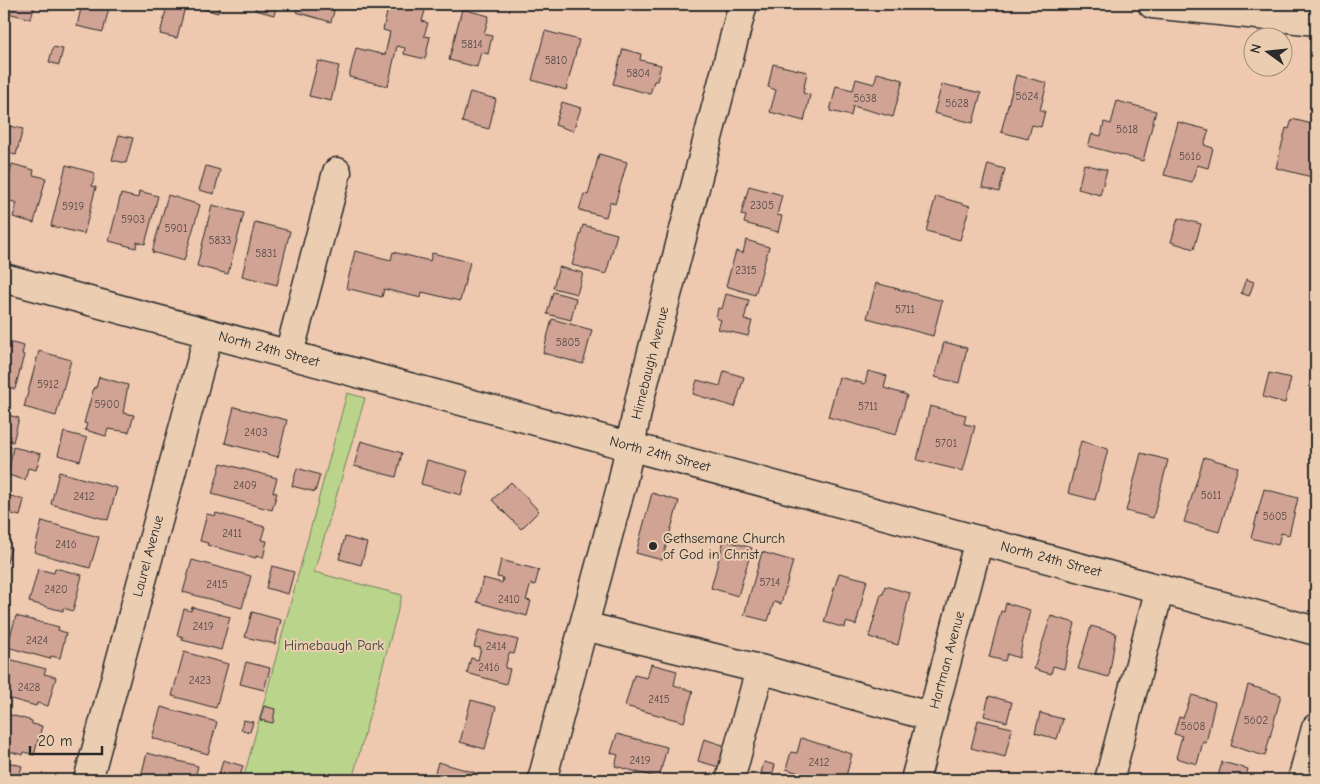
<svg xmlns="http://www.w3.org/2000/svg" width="1320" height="784" font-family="'Comic Neue',sans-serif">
<rect width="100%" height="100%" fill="#eec9b0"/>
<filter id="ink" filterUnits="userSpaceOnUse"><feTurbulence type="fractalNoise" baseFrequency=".02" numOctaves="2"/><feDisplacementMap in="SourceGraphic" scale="10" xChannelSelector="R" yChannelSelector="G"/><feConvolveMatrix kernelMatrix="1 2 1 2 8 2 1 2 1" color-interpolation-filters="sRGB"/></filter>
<g filter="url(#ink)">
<path fill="#bad48c" stroke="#72805c" d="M347,393L365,398L314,572L402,595L352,780H243Z"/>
<path fill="#d1a395" stroke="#2b2b2b" d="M5,4H35L31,19L4,12Z
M82,4H110L103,32L77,26Z
M186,4H220L218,13Z
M256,4H277L274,15L255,10Z
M298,4H336L331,22L296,12Z
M395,4H427L422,21L428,23L424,36L430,37L425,59L404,54L405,48L397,46L388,86L349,77L356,48L385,55L390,32L383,30L388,8L394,9Z
M167,6L184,11L177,38L160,34Z
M462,9L489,16L484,34L492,36L488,54L481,52L477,67L449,60Z
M545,31L579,40L566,90L532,80Z
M53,47L63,49L59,65L49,62Z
M623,49L641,54L640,60L661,65L657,81H654L650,94L613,84Z
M318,61L339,66L331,101L309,96Z
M773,64L807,72L803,93L810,95L804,121L770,112L776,90L768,87Z
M877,73L903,80L893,117L853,106L851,116L830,111L836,86L853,90L856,79L874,84Z
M1016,75L1047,83L1040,110L1045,111L1041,127L1032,125L1028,139L1001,132Z
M942,84L981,93L973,123L934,113Z
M470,92L496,99L489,129L462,122Z
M1117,101L1156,111L1143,161L1088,146L1092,134L1101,136L1104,122L1111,124Z
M562,102L581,108L573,131L555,125Z
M1292,119L1316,125V178L1276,168L1286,128L1289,129Z
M1178,122L1209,130L1204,145L1213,148L1208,168L1197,165L1192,182L1164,175Z
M9,126L23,129L16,155L4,152Z
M119,135L133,138L126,163L112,160Z
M599,154L627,162L615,204L610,202L606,217L579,210L584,194L588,195Z
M12,164L34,170L33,175L46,178L34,223L13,217L17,203L4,199Z
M988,164L1005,169L999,192L982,187Z
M1084,164L1107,170L1100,195L1078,189Z
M66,165L95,173L92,186L96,187L84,234L51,226Z
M206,166L220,170L214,194L199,190Z
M749,186L782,195L777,215L782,216L778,232L744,223L746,216L741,215Z
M139,191L158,196L145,244L137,242L136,248L109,241L121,194L138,198Z
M168,195L200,205L184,261L152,252Z
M936,196L970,206L960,240L926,231Z
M212,205L244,213L228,274L197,266Z
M1178,218L1201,224L1194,249L1171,242Z
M255,222L290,231L277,285L242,276Z
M583,225L617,234L606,274L572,265Z
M746,240L769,247L755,295L726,286L736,251L743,253Z
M355,251L391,260L393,252L430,261L432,253L470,262L460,301L422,292L421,298L384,289L382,297L346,288Z
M559,267L583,273L577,294L553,288Z
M1246,279L1254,282L1249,296L1241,293Z
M876,283L942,301L933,336L867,318Z
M553,292L576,298L571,320L547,314Z
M726,294L749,300L744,320L752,321L748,336L718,329L721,320L716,318L718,308L722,309Z
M552,319L592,330L583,364L543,353Z
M4,341L24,346L22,354L24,355L15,389L4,386Z
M944,342L967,348L959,383L935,377Z
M39,351L71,360L56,416L24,407Z
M724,371L744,377L735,407L693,394L697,380L720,386Z
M868,371L887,376L884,388L907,395L896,435L828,417L839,377L865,384Z
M1269,373L1291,378L1285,403L1263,397Z
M99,377L128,385L123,413L134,415L129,432L108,429L106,436L85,430L87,424L84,423L94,387L96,388Z
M930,406L966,415L964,424L975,426L963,471L917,460Z
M234,407L287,420L278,457L225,443Z
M4,414L19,418L13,442L4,440Z
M64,432L87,438L80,461L58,455Z
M361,441L402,453L396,477L354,466Z
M1081,441L1108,449L1095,500L1068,493Z
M4,445L11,447L5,469H4Z
M13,447L41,454L36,470L28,468L25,480L8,475Z
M1141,453L1168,460L1153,518L1126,511Z
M1204,457L1238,467L1219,532L1184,522Z
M427,460L468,471L461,495L421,484Z
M221,463L277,478L273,492L277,493L272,510L212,494Z
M297,468L320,475L315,492L292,486Z
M59,472L117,488L108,520L51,504Z
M511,482L539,511L521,529L492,500Z
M1264,489L1298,498L1289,535L1281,533L1278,545L1251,538Z
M652,493L679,501L662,560L636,553Z
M4,494L24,500L20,516L4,512Z
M216,513L265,527L261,540L267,541L263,558L256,556V558L207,545L208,543L200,541L207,514L215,516Z
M42,521L99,537L90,568L34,552Z
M345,537L367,543L361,565L339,559Z
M724,540L752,548L738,596L711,588Z
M4,546L11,548L5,569L4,568Z
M762,552L793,561L781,604L774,602L768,621L744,615Z
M192,560L251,576L242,608L183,592Z
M501,560L539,570L535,585L531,584L526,600L531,601L527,616L477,602L483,578L502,583L503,578L497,577Z
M272,566L294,572L288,594L266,588Z
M55,568L82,575L73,611L63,608V611L29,602L38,569L54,573Z
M839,573L867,580L856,625L846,622L845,628L824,622Z
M885,586L910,593L898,645L869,637L881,594H883Z
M1006,603L1030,610L1019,658L1007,654L1005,661L989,657L1001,611L1004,612Z
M192,607L230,617L221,650L182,640L183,637L177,635L184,609L191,611Z
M252,612L281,620L275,644L245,637Z
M16,616L59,627L58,630L66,633L60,658L51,656L50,659L7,647Z
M1051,616L1075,623L1064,669L1053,666L1051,674L1034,669Z
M1091,626L1116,633L1109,677L1078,669Z
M479,630L518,640L514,654L509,653L505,668L510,669L506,684L467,673L471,658L478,660L481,648L474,647Z
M184,652L228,664L216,708L172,696Z
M5,658L46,669L44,674L56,677L48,706L37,703L36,706L4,697Z
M246,662L270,668L264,690L240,684Z
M651,664L677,671L674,685L693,691L684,722L625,706L634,675L647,678Z
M1248,685L1281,695L1265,756L1231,746Z
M1192,695L1215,702L1206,743L1203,742L1197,764L1176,758L1182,736L1174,734L1179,717L1183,718Z
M989,696L1012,702L1007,722L984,716Z
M471,700L496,707L485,749L460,742Z
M264,706L275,709L273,723L260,720Z
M161,707L217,722L208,754L152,738Z
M4,713L32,721V724L42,726L34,755L24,752L23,755L4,750Z
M1040,713L1063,719L1057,739L1035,733Z
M243,720L253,722L250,732L241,730Z
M978,720L1012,728L1005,757L971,748Z
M617,734L667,747L659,778L615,766L618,755L611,753Z
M801,738L852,754L845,780H821L786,769L791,752L797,753Z
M704,739L726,746L719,767L698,761Z
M147,753L198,766L195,778L198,780H140Z
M223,760L243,766L239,780L219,775Z
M4,761L22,766L18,780H4Z
M438,762L476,773L474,780H433Z
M764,762L775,765L772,776L761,773Z
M1222,762L1248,769L1245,780H1217Z"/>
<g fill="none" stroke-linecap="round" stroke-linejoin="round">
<defs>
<path id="minor" d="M1152,4L1316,21
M4,278L1316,631
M289,354L337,172
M584,626L760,669L932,717
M88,780L209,333
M542,780L622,484L640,398L743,4
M730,780L760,669
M915,780L979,540
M1109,780L1160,588
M1302,780L1316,728"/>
</defs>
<use href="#minor" stroke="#2b2b2b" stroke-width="31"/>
<use href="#minor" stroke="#ebceb2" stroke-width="28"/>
</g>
</g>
<circle fill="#2b2b2b" stroke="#ebceb2" stroke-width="2" cx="653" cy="546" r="5"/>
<g text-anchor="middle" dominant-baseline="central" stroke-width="4" stroke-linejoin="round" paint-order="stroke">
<g font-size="11" fill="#544946">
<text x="472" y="44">5814</text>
<text x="556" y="60">5810</text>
<text x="638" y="73">5804</text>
<text x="1027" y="96">5624</text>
<text x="865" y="98">5638</text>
<text x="957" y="103">5628</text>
<text x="1127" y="129">5618</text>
<text x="1190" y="156">5616</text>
<text x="762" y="205">2305</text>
<text x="73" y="206">5919</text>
<text x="133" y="219">5903</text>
<text x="176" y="228">5901</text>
<text x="220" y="240">5833</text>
<text x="266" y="253">5831</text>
<text x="746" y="270">2315</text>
<text x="905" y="309">5711</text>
<text x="568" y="342">5805</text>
<text x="48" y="384">5912</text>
<text x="107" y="404">5900</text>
<text x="868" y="406">5711</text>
<text x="256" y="432">2403</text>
<text x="946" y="443">5701</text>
<text x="245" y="485">2409</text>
<text x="1211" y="495">5611</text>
<text x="84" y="496">2412</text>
<text x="1275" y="516">5605</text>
<text x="232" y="533">2411</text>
<text x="66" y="544">2416</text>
<text x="770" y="582">5714</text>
<text x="217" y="584">2415</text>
<text x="56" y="589">2420</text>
<text x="509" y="599">2410</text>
<text x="203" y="626">2419</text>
<text x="37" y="640">2424</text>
<text x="496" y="646">2414</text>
<text x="489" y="667">2416</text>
<text x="200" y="680">2423</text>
<text x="29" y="687">2428</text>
<text x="659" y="699">2415</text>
<text x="1256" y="720">5602</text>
<text x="1193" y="726">5608</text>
<text x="640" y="760">2419</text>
<text x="819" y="762">2412</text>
</g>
<g font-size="14" fill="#2b2b2b" stroke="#ebceb2">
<text transform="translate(269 349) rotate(15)">North 24th Street</text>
<text transform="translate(650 363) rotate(-76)">Himebaugh Avenue</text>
<text transform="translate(660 454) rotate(15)">North 24th Street</text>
<text transform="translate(148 556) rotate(-75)">Laurel Avenue</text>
<text transform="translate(1051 559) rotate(15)">North 24th Street</text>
<text transform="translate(947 660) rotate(-75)">Hartman Avenue</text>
</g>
<g font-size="14" fill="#2b2b2b" stroke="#ebceb2" text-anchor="start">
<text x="663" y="538">Gethsemane Church<tspan x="663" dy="16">of God in Christ</tspan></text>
</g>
<g font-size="14" fill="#40443a" stroke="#ebceb2">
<text x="334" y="645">Himebaugh Park</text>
</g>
</g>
<rect width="1320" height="784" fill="none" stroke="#ebceb2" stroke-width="20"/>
<rect x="10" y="10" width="1300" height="764" fill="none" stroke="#2b2b2b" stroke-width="2" filter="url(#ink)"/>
<g transform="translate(1268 52) rotate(285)"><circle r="24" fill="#ebceb2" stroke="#9e8d7c"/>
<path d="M0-4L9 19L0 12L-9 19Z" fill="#2b2b2b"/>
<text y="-8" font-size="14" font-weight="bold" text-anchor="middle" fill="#2b2b2b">N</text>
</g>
<path d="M30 746v8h72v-8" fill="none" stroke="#2b2b2b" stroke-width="2.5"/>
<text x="38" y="746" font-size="15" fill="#2b2b2b" stroke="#ebceb2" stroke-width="4" paint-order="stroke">20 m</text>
</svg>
